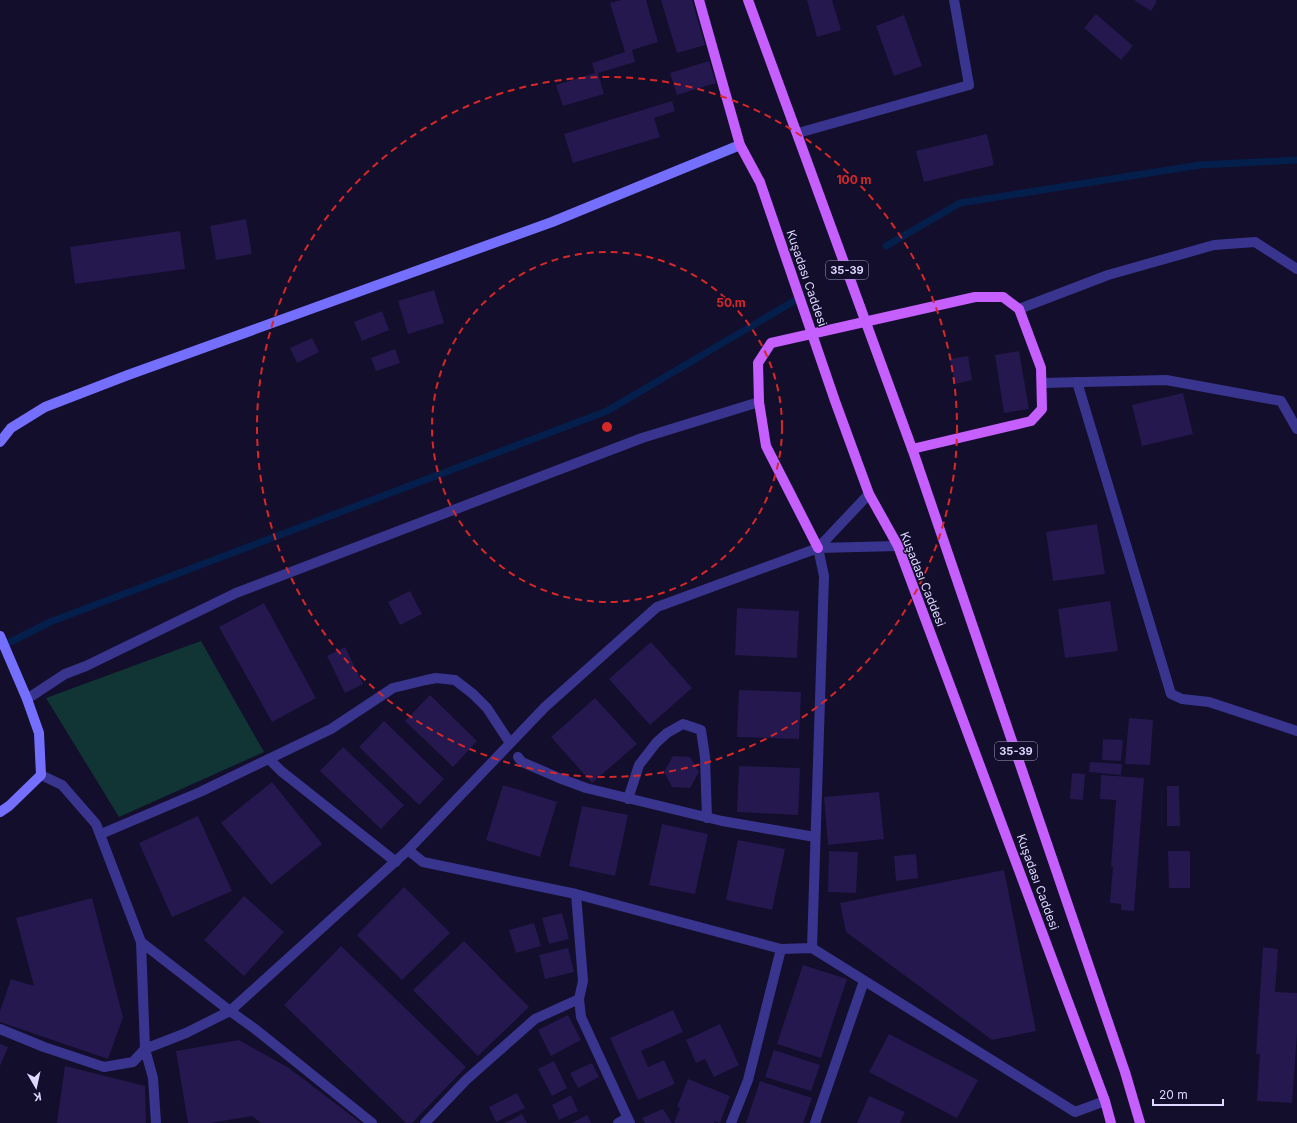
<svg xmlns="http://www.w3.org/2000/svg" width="1297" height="1123" font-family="Inter,sans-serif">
<rect width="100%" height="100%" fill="#130e2b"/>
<path fill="#103534" d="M201,641L264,752L119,817L46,698Z"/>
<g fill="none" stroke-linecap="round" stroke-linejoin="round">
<path stroke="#051f4c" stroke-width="7" d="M886,246L960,203L1200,165L1297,160
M0,647L50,622L607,411L801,297"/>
</g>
<path fill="#24184e" d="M621,0H646L658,42L632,50L635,62L598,73L604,94L563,106L556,85L595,73L592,63L625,52L610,3Z
M661,0H692L705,45L677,53Z
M807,0H832L841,30L817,37Z
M1134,0H1155L1157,1L1151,11Z
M1096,14L1133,46L1121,60L1084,28Z
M904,15L922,66L894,76L876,26Z
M709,61L716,83L677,95L670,73Z
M672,101L675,111L654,118L660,137L573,163L564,134Z
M987,134L994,165L924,182L916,151Z
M246,219L252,254L216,260L210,226Z
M180,231L185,269L75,284L70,247Z
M434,290L444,323L408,334L398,301Z
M382,311L389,330L362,341L354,322Z
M312,338L319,352L297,363L290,348Z
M395,349L400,363L376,371L371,358Z
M1019,351L1029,409L1004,413L995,355Z
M968,356L972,380L955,384L950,359Z
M1183,393L1193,434L1142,446L1132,405Z
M1097,524L1105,574L1053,581L1046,532Z
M410,591L422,614L400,625L388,602Z
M1110,601L1118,651L1065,658L1058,609Z
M264,603L316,698L272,722L219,627Z
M737,608L799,611L797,658L735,655Z
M651,642L692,688L650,725L609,679Z
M345,647L363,684L345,693L327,656Z
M739,690L801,692L799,739L737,737Z
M430,695L477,741L453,767L405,721Z
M595,698L637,744L592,783L551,737Z
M1129,718L1153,720L1150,765L1125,764Z
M384,721L444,779L419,805L359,747Z
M1103,739L1123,740L1121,761L1102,760Z
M343,747L404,805L381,829L320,771Z
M673,756L690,757L699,772L690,788L672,787L664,772Z
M1090,762L1122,764L1121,775L1089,772Z
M739,766L800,768L798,815L737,812Z
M1072,773L1085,774L1083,800L1070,799Z
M1101,775L1144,778L1134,911L1121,910V904L1110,903L1113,867H1111L1116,800L1100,799Z
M272,782L322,844L271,885L221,823Z
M503,785L557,802L540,857L486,840Z
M1167,786H1179L1180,826H1167Z
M879,792L884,839L828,845L824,797Z
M582,806L628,815L615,876L569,866Z
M198,816L232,891L172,917L139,843Z
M662,824L708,834L695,894L649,885Z
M738,840L785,849L772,910L726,900Z
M829,851L858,852L856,893L828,892Z
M1168,851H1190V888H1169Z
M916,854L918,878L896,881L894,856Z
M1004,870L1036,1031L992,1040L846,932L840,903Z
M404,887L450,933L402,980L357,935Z
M244,896L284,932L244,976L204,940Z
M92,898L123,1017L108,1059L0,1022V1011L11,979L34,986L16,918Z
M562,913L569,939L549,944L542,918Z
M534,923L541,946L516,953L509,930Z
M464,941L529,1007L478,1056L413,990Z
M341,946L466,1067L412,1123H406L284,1005Z
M1263,947L1278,949L1275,992L1297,993V1033L1292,1103L1257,1101L1260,1054H1256Z
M568,948L574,972L545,979L539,955Z
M803,965L847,979L821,1058L777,1044Z
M673,1010L683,1032L641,1051L648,1067L664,1060L675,1084L638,1100L610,1038Z
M568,1015L581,1040L551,1056L538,1030Z
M720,1024L739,1065L714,1077L705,1059L696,1063L686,1040Z
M889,1034L978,1080L957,1118L869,1072Z
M239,1040L289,1068L361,1123H261L252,1116L210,1123H188L176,1051Z
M0,1044L8,1047L0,1066Z
M774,1050L820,1065L811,1091L765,1077Z
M554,1061L567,1088L552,1096L538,1069Z
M592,1063L599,1077L578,1088L570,1073Z
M65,1066L145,1086L146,1123H57Z
M688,1079L730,1096L720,1123L714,1121V1123H674L680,1108L677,1107Z
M760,1081L812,1098L803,1123H746Z
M517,1093L525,1108L496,1122L489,1107Z
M571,1095L578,1111L559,1120L552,1105Z
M869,1096L905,1112L900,1123H857Z
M663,1109L672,1123H645L642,1118Z
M522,1114L527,1123H505Z
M587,1115L591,1123H572Z"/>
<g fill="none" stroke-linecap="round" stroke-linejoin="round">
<path stroke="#39358e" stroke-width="10" d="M518,757L522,762L559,778L586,788L722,821L815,837
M269,759L281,771L396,862
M628,799L639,765L656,743L667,733L683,724L701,730L705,757L707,818
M101,834L200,792L331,729L393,688L426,680L436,678L455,680L473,694L487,708L510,743"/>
<path stroke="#39358e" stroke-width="10" d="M798,133L969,85L954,0
M1019,309L1108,275L1214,245L1255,242L1297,269
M1077,382L1171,694L1182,699L1209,702L1297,731
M818,548L869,494
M27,699L65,674L86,666L236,593L642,438L759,402
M41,775L62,785L96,824L141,942L230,1011L255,1029L372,1123
M408,850L423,862L576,894L781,949L812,948L824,576L818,548
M576,894L583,981L579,999L581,1017L630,1123
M141,942L145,1049L153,1078L156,1123
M812,948L1075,1112L1105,1101
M0,1029L44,1047L104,1067L133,1062L145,1049L186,1033L230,1011L408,850L545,707L657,607L818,548L898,546
M425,1123L466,1080L535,1019L579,999
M618,1123L627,1118
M731,1123L748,1080L781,949
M815,1123L864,981"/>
<path stroke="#39358e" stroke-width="10" d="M1042,383L1166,380L1281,401L1297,429"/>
<path stroke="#746fff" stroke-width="10" d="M0,442L11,428L45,407L128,375L552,222L740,145
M0,636L27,699L39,733L41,775L9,806L0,812"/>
<path stroke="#c55fff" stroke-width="10" d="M699,0L740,145L760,182L835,401L869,494L898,546L1105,1101L1111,1123
M748,0L914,454L1125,1072L1140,1123
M818,548L766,446L759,402L758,363L771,343L975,297H1003L1019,309L1041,368L1042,409L1031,421L912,449"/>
</g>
<g fill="none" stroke="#d62828" stroke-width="2" stroke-dasharray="7 5">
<circle cx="607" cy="427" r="175"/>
<circle cx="607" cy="427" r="350"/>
</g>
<g text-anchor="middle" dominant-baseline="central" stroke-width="3" stroke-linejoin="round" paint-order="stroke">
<g fill="#130e2b" stroke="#a09bbf" stroke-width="1">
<rect x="826" y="261" width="42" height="18" rx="3"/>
<rect x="995" y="742" width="42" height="18" rx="3"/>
</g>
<g font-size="11" font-weight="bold" fill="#ddd8ff">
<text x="847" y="270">35-39</text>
<text x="1016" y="751">35-39</text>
</g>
<g font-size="12" fill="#ddd8ff" stroke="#130e2b">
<text transform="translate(807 278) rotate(71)">Kuşadası Caddesi</text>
<text transform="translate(923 579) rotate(68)">Kuşadası Caddesi</text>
<text transform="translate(1038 882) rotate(70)">Kuşadası Caddesi</text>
</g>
</g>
<circle cx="607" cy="427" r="6" fill="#d62828" stroke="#130e2b" stroke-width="2"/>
<g font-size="12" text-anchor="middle" font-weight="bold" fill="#d62828" stroke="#130e2b" stroke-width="3" stroke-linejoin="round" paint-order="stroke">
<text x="854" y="184">100 m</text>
<text x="731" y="307">50 m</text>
</g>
<g transform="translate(36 1087) rotate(171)" stroke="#130e2b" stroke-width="3" paint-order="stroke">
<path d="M0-3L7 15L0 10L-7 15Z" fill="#ddd8ff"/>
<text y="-6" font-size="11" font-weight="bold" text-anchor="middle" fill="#ddd8ff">K</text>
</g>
<path d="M1153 1099v6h70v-6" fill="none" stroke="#ddd8ff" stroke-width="2"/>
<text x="1159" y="1099" font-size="12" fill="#ddd8ff" stroke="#130e2b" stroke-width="3" paint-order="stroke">20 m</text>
</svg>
